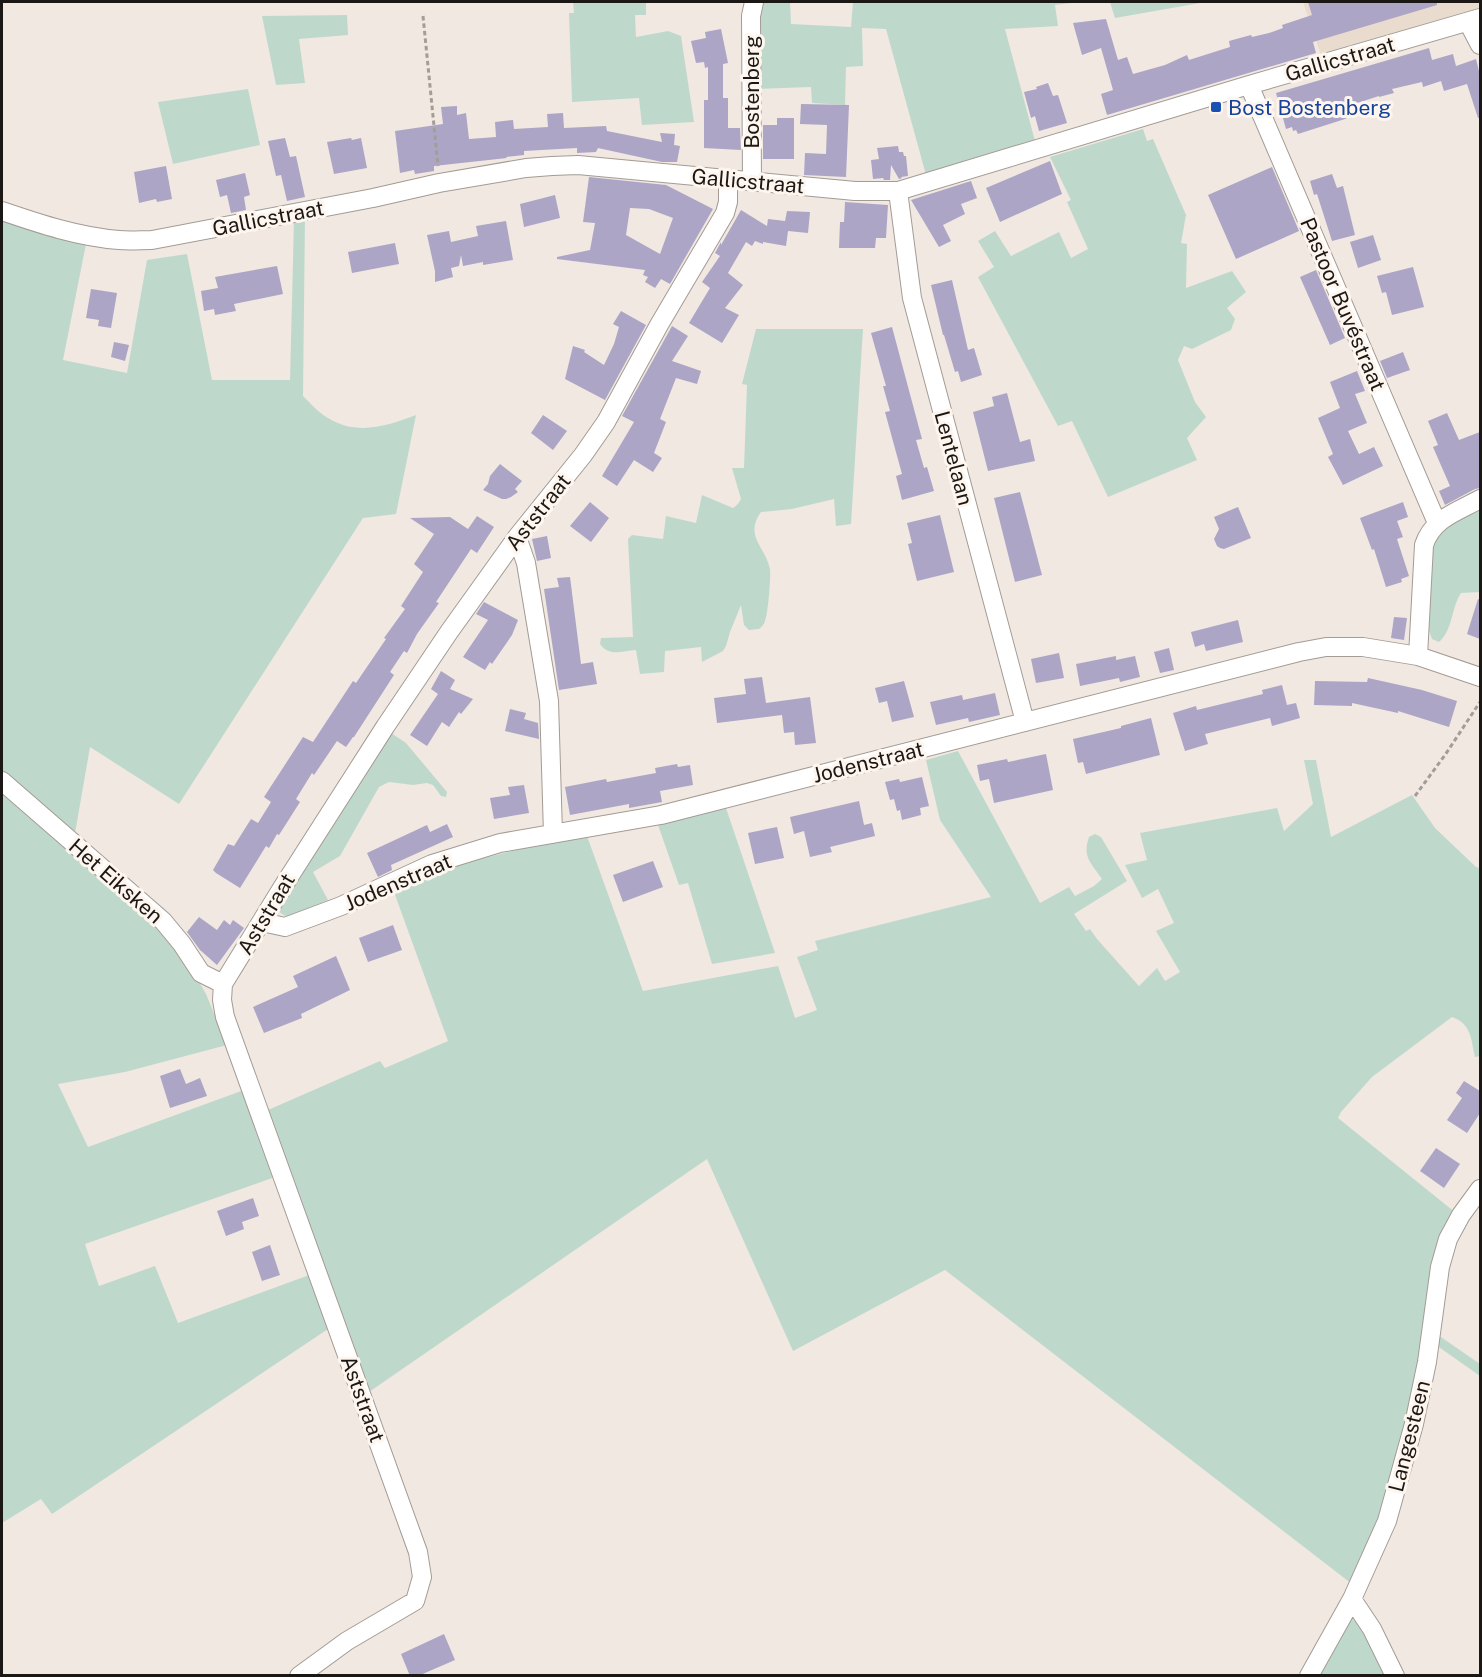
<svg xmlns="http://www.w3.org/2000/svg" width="1482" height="1677" font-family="'Public Sans',sans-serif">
<rect width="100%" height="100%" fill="#f1e8e1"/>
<path fill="#e9dbce" d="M1303,2H1480V11L1323,61Z"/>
<path fill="#bed9cc" d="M573,2H646V15H635L636,37L668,31L681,36L694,122L642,125L639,98L572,102L569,13H574Z
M762,2H790L791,24L851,27L853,2H1071V3L1055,5L1058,26L1005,29L1035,141L926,175L886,29L862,28L863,66L846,67L845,105L812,103L811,87L758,89V30Z
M1110,2H1206L1115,18Z
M347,15L348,35L299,39L305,83L276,85L262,16Z
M248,89L260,145L173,164L158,102Z
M1143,129L1147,141L1153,139L1186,215L1181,243L1187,244L1186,288L1232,271L1246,292L1227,308L1235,319L1231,330L1192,349L1184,346L1178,360L1195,402L1206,417L1187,438L1197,460L1108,497L1072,421L1058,426L978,277L994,267L978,241L995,231L1011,256L1059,232L1071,258L1088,249L1067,202L1071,200L1050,157Z
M305,218L303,396C311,404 319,413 328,418C357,436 387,426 416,415L396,514L363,518L179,804L90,747L74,839L2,775V220L86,244L63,360L127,373L147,260L187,254L212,380H290L294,220Z
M756,329H863L851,524L836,526L834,499L792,509L761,512C744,536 765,546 770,569C771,577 768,614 765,621C764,625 762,626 759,629L749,630L744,625L741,605L730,632L726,646L723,651L702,662L701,647L665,651L664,672L640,674L636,650C622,651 609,657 600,644L601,638L633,637L628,539L632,535L663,539L666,516L696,523L702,495L733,508L738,504L741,499L732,468H744L747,385L742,384Z
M1480,508V592L1461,593C1451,608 1453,630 1439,642L1432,639L1429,630L1431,552L1434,543L1444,528Z
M391,733L406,743L447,792L446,797L441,796L433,785L427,783L413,785L389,782L379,787L340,856L313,872L328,900L287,917L279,912L282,903Z
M958,751L1040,903L1069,887L1075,896L1094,886L1102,879C1091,863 1082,857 1089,837L1095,834L1101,837L1127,881L1074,914L1086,931L1090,929L1097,939L1139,986L1157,968L1165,981L1180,972L1156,931L1174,923L1158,889L1142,898L1125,865L1147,860L1140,833L1277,808L1284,831L1313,804L1304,760H1316L1331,837L1412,795L1435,828L1476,867L1480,868V1056L1475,1057C1471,1040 1472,1024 1452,1017L1372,1077L1341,1112L1338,1118L1456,1213L1399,1458L1375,1534L1352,1584L945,1270L793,1351L707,1159L369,1392L268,1110L380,1061L385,1068L448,1041L394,892L465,863L520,849L587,836L643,991L778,966L795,1018L817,1010L797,957L818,950L815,941L991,897L940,820L926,760Z
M2,789L156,923L187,961L206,994L227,1045L125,1072L58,1084L88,1147L244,1090L275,1177L85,1244L99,1286L155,1266L178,1323L312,1274L328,1329L52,1514L41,1499L2,1523Z
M726,808L775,953L712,964L688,883L679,885L658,825Z
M1438,1335L1480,1364V1376L1436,1345Z
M1350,1617L1365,1630L1389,1676H1315Z"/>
<path fill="#aca5c6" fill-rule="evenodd" d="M1308,2H1437V5L1313,42L1316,53L1107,115L1101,94L1113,90L1101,48L1082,55L1073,23L1106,19L1118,60L1127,57L1133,74L1165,65L1187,55L1189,60L1230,47L1229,41L1251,35L1252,37L1269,33L1283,28L1282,25L1312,15Z
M721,29L728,63L723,64V98H728V128H740L741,150L704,148V100H708V67L705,68L704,62L696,63L691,41L706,38L705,32Z
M1429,48L1432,60L1453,54L1456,66L1476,59L1480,75V118H1478L1467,84L1444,91L1441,81L1423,87L1422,82L1392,89L1394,93L1379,97V96L1348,106L1351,116L1345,119L1298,134L1296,130L1293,131L1292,127L1286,129L1276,93Z
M1048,83L1053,96L1058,95L1067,123L1039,131L1035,116L1031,118L1024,92L1037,89L1036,87Z
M801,104L849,105L846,177L804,175L805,153L826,154L827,125L800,124Z
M457,106V115L466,113L469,139L496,137L495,122L513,120L514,129L548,127L547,114L563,113L564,128L606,126L607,131L662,142L660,133L675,134L674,145L680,146L677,162H662L598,148L596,152L577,153V148L524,151V155L506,157L507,158L434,166V171L415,174L414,170L400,173L395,131L443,124L441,107Z
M777,118H794V159H763V125H777Z
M285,138L290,157L296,156L305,197L287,201L281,175L276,176L268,141Z
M351,138L352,140L361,138L367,168L334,174L327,142Z
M898,146L899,152H903L904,156H906L908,176L901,177L902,178L899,179L891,165L890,180H884L883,178L873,179L871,160L879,159L877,148Z
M1050,161L1062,194L1000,222L986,188Z
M166,166L172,199L157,202L156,199L139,203L134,172Z
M1272,167L1299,231L1236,259L1208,195Z
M245,173L250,195L244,197L246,210L231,213L227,195L220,197L216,180Z
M1332,174L1337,188L1343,186L1355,235L1332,241L1317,194L1314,195L1310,181Z
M589,177L666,185L713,209L670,284L661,279L655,288L645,282L648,277L643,275L645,270L557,259V257L590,250L595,223L583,222ZM630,208L649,209L673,218L660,254L626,235Z
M971,181L977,198L961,204L965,214L943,225L951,241L939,247L911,200Z
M555,195L560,218L524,227L520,204Z
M845,202L888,205L886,238H876L875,248H839L840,222H844Z
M741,210L767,226L768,219L785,221L787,211L810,212L808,233L788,231L786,246L763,242V244L755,241L752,246L746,242L728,273L743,285L725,308L739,315L722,343L689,323L710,288L702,282L720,256L715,253L721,242V245Z
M506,221L513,260L483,265V262L463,266L461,255L459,266L451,268L453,277L435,282V271L427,235L449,231L451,242L478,236L476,226Z
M1373,235L1381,260L1358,268L1350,242Z
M395,243L399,264L352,273L348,252Z
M277,266L283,294L234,304L236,311L215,315L214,309L204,311L201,291L218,288L215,277Z
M1413,267L1424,307L1392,315L1386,292L1382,293L1377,276Z
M1316,270L1345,338L1330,345L1300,277Z
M952,280L968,350L974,348L982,375L961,382L958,371L955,372L944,335H943L931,285Z
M91,289L117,293L111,328L98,326L99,320L86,318Z
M621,311L646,325L605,400L565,379L573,346L585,350L584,352L604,365L614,344L619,327L613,324Z
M672,326L688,336L672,361L701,371L697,384L676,378L660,419L666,422L654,453L662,458L653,472L634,460L617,486L602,476L634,422L622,416Z
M892,327L922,439L916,440L924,468L927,467L934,491L902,500L896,476L902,474L885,412L890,411L883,386H886L871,333Z
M114,342L129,345L125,361L111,357Z
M1403,352L1410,370L1387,378L1380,361Z
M1357,371L1365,391L1355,394L1367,423L1348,431L1359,454L1374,447L1383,466L1343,485L1328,457L1333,454L1318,418L1340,408L1330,382Z
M1007,393L1020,442L1030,439L1035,461L988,471L973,412L994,406L992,397Z
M1447,413L1459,440L1480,432V488L1475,489L1445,505L1439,491L1450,486L1433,447L1438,445L1428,421Z
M543,415L567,431L553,450L531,433Z
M500,464L522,481L515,489L518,492L511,497L506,499H502L483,490L488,484L490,476Z
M1020,492L1042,575L1015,582L994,498Z
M590,502L609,518L591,542L570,526Z
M1403,502L1408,517L1397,521L1403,537L1397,539L1409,576L1401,579L1402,582L1386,587L1374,549L1372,550L1360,518Z
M1238,507L1251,538L1224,549L1220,548L1217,546L1214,539L1219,529L1214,517Z
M940,515L954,572L917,581L908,544L912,543L907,523Z
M477,516L494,527L477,553L471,549L436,602L439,603L417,634L407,653L404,651L390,672L394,675L354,737H353L346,747L337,741L314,775L312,773L296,799L300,802L279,835L277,834L269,848L266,846L240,888L216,873L213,870L228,844L234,846L251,819L258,823L271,802L264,797L303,737L313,742L353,681L356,683L386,639L384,638L405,609L401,606L423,572L414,564L434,534L410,518L450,517L468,529Z
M547,536L551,558L537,561L532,539Z
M570,577L581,664L593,662L597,684L559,690L544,589L559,587L557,578Z
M1478,599L1480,600V639L1467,634Z
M484,602L518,620L512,635L492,664L490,662L485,670L463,657L488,620L476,614Z
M1394,617L1407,618L1404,640L1391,638Z
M1238,620L1243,642L1206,651L1204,644L1195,647L1191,632Z
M1169,648L1174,670L1160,673L1154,652Z
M1059,653L1064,678L1036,683L1031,659Z
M1116,656V660L1135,656L1140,677L1120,682L1119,678L1080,686L1076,664Z
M441,671L455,680L450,689L473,699L461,714L459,712L449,727L442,722L427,746L410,735L438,694L431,689Z
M762,677L766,703L810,697L816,743L795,745L794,732L784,733L782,715L717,723L714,698L746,694L744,679Z
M1368,678L1422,690L1457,701L1449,727L1398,711V713L1352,703V706L1314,705L1315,681L1367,682Z
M904,681L914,717L892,722L887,701L879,703L875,688Z
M1282,685L1287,705L1296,703L1300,718L1272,726L1270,718L1205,734L1208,744L1185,751L1173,713L1196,706L1197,710L1263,694L1262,690Z
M995,693L1000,715L969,722L968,718L936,725L930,702L962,695L963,700Z
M510,709L526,713L524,719L538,723L539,739L505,731Z
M1151,718L1160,755L1086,774L1083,762L1078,763L1073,739L1121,728V726Z
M1046,754L1053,790L994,803L989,779L980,781L977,765L1007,759L1008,762Z
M677,764L678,767L690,765L693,785L660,791L662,802L629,808V804L570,815L565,787L606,779L607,782L656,773L655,768Z
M922,777L929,806L920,808L921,815L902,820L900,810L897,811L894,799L890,800L885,782L899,779L900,782Z
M524,785L529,813L494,819L490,798L510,795L508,787Z
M859,801L864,825L872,823L875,836L830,847L832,852L810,857L804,831L794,834L790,817Z
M447,824L453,837L391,865L392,870L378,877L367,853L427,825L430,832Z
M777,827L784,858L755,864L748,833Z
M653,861L663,887L623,902L613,875Z
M199,917L217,930L224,920L230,925L233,920L244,928L217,965L200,950L187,932Z
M393,925L402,950L368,962L359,938Z
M336,956L350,990L301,1014L302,1018L264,1033L253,1007L298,987L293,976Z
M180,1069L186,1084L200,1078L207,1096L170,1108L160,1076Z
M1464,1081L1480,1091V1113L1467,1133L1447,1120L1462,1098L1456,1093Z
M1436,1148L1460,1164L1444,1188L1420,1171Z
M253,1198L259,1216L242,1222L244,1229L226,1236L217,1211Z
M270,1245L280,1275L262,1281L252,1252Z
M444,1634L455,1660L418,1676H410L401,1654Z"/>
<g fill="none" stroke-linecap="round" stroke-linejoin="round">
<defs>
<path id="street" d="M1468,22L1480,45
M1249,85L1437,523
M752,182L751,16L754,2
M898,191L912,298L1025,722
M2,211C40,224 79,237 119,240C130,241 141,240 152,240L373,198L439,183L526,168L552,166L578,165L855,191H898L1249,85L1480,18
M517,537L526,563L549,701L553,834
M1418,656L1424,545C1433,518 1457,512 1480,499
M2,781L163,921L182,944L201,973L223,984
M262,922L285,927L341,906L432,864L500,843L661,815L1299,652L1326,647H1363L1418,656L1480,677
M1352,1599L1372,1629L1395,1676
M299,1676L347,1641L415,1601L422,1577L418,1552L225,1017L222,1000L223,984L282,888L385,727L449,632L517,537L583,455L606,422L659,325L725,213L728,202V180
M1309,1676L1352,1599L1387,1521L1414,1424L1427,1362L1440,1267L1448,1239L1461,1215L1480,1189"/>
</defs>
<use href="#street" stroke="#a39b94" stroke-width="20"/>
<path stroke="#a49d97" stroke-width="3" stroke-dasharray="4.5 3" stroke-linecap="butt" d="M423,16L438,166
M1415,796L1445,755L1480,702"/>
<use href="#street" stroke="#fff" stroke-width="18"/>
</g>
<rect fill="#1a4fb4" stroke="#fef6ee" stroke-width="2" x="1210" y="101" width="12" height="12" rx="3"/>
<g text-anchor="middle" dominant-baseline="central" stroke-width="6" stroke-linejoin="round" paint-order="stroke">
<g font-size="21" fill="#1a1714" stroke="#fef6ee">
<text transform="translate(1340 59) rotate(-16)">Gallicstraat</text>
<text transform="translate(751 92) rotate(-90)">Bostenberg</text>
<text transform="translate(748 181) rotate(5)">Gallicstraat</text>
<text transform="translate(268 218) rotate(-11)">Gallicstraat</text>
<text transform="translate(1343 304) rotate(67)">Pastoor Buvéstraat</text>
<text transform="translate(954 458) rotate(75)">Lentelaan</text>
<text transform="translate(538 512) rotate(-52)">Aststraat</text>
<text transform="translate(868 762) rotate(-14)">Jodenstraat</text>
<text transform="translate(116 881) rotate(41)">Het Eiksken</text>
<text transform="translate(398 882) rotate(-23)">Jodenstraat</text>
<text transform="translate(266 914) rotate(-59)">Aststraat</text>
<text transform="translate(363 1399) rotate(70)">Aststraat</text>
<text transform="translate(1409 1436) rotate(-76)">Langesteen</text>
</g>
<g font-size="21" fill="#164399" stroke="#fef6ee" text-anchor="start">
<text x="1228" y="107">Bost Bostenberg</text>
</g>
</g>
<rect width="1482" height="1677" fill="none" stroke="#1a1714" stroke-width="6"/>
</svg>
